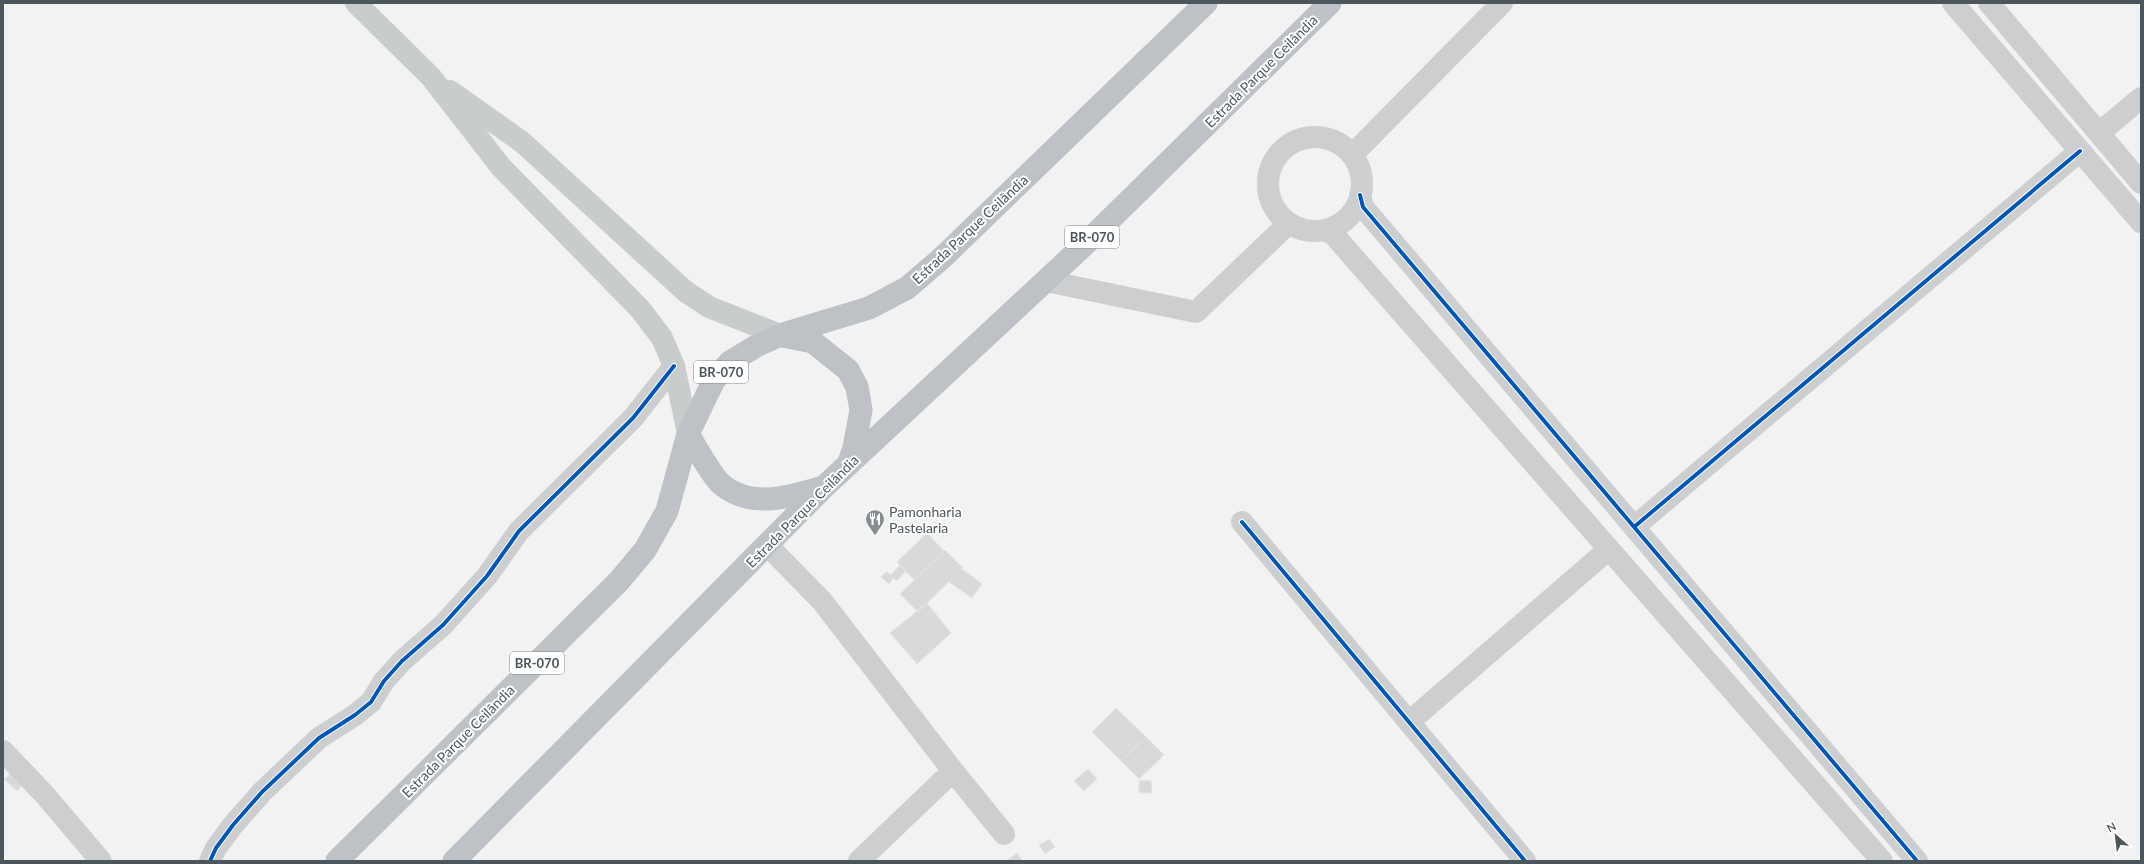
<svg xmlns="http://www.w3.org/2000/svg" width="2144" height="864" font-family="Lato,sans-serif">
<rect width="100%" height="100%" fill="#f2f2f2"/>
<path fill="#d8dada" stroke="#e4e4e5" d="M927,533L944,551L914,580L897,562Z
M945,550L963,568L918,612L900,594Z
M900,565L906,571L897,581L893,578L889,584L881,577L886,572L891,575Z
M962,569L982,584L972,598L949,582Z
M927,603L951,633L917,664L890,633Z
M1116,708L1146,737L1121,761L1092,732Z
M1146,737L1164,755L1139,779L1121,761Z
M1088,769L1097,779L1084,791L1074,781Z
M10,774L22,786L17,791L4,779Z
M1151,780L1152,793H1139V781Z
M1049,839L1055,847L1045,854L1039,845Z
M1017,853L1023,861H1006Z"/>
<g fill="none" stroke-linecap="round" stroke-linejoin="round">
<defs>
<path id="highway" d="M783,336L813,342L848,370L857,387L861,410L854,448L848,465
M688,434C696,447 710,473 720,483C750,510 790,497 823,487
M337,861L619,581L645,550L667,511L688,434L714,380L730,362L758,345L780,335L869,308L907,288L942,258L1206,3
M454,861L825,486L1082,247L1330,3"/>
</defs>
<use href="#highway" stroke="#b8bdc0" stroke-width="23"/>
<path stroke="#ccced0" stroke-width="22" d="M1953,3L2141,222
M1989,3L2141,183
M2099,133L2141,98
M1268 184a47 47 0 1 1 94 0a47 47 0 1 1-94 0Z
M1352,155L1502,3
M1360,195L1363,207L1917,861
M1324,230L1333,234L1882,861
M1046,281L1196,312L1289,223
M1242,522L1525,861
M1634,527L2080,151
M767,545L822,601L953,771L1004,834
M1409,722L1609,549
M3,751L45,795L101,861
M210,861L216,848L233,825L262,792L319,738L355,715L371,702L384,681L402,661L443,625L487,576L519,531L633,418L674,366
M859,861L953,771"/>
<path stroke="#c9cccd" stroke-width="22" d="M356,3L431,77L501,167L640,309L662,338L674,366L688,434
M450,91L522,142L685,291L709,307L780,335"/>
<use href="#highway" stroke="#bec2c6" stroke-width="22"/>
<defs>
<path id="cycleway" d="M1360,195L1363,207L1917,861
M1242,522L1525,861
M1634,527L2080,151
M210,861L216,848L233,825L262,792L319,738L355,715L371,702L384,681L402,661L443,625L487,576L519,531L633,418L674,366"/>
</defs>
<use href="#cycleway" stroke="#fff" stroke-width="6"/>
<use href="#cycleway" stroke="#0057b8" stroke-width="4"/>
</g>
<defs>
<symbol id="restaurant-pin" viewBox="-11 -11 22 30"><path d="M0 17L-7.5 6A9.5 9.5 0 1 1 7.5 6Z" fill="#858d91" stroke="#fff"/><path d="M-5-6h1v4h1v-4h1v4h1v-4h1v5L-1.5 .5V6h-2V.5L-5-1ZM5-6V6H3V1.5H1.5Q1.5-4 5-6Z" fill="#fff"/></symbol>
</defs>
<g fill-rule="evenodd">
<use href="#restaurant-pin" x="864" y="508" width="22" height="30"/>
</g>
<g text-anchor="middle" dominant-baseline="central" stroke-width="4" stroke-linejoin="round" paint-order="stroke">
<g fill="#fff" stroke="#81898e" stroke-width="1">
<rect x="1065" y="226" width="54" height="22" rx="3"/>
<rect x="694" y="361" width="54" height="22" rx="3"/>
<rect x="510" y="652" width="54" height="22" rx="3"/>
</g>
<g font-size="13" font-weight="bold" fill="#4b565d">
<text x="1092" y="237">BR-070</text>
<text x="721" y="372">BR-070</text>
<text x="537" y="663">BR-070</text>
</g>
<g font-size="14" fill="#4b565d" stroke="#fff">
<text transform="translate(1261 71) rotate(-45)">Estrada Parque Ceilândia</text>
<text transform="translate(970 229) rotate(-43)">Estrada Parque Ceilândia</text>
<text transform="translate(802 511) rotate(-45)">Estrada Parque Ceilândia</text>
<text transform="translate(458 741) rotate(-45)">Estrada Parque Ceilândia</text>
</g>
<g font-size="14" fill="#4b565d" stroke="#fff" text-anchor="start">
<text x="889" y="511">Pamonharia<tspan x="889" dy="16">Pastelaria</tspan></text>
</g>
</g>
<rect width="2144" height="864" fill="none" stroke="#4b565d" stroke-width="8"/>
<g transform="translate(2116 836) rotate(332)" stroke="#ffffff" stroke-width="3" paint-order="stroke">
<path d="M0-3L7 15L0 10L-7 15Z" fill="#4b565d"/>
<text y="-6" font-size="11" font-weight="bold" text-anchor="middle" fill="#4b565d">N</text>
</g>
</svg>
